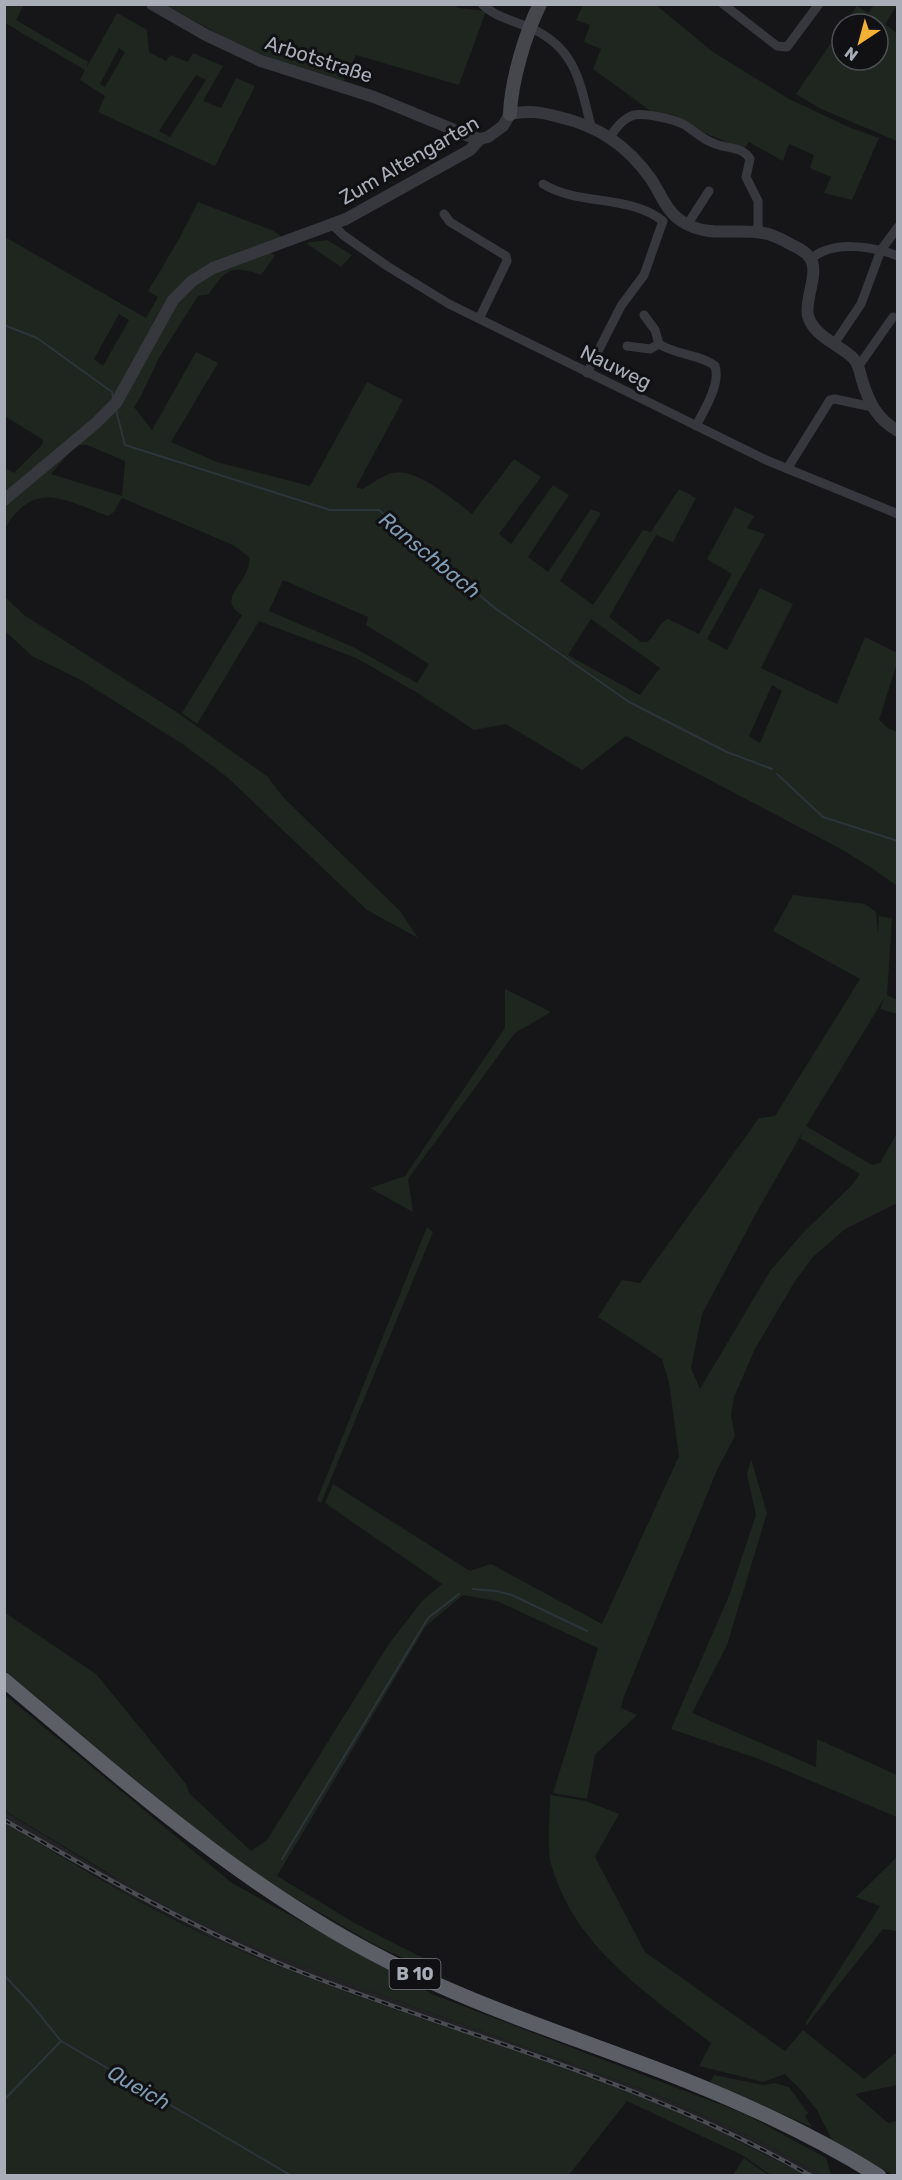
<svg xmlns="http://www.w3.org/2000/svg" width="902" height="2180" font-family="Rubik,sans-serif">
<rect width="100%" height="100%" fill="#161618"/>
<path fill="#222225" d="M4,1811L108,1874L376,1993L653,2093L756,2139L822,2175H805L748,2145L594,2080L306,1976L222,1943L129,1895L5,1823Z"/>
<path fill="#1e261f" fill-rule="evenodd" d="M449,4L459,8L486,11L459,85L356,55L343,82L275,60L227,39L166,5Z
M6,5H24L16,20L88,62L87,67L117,13L147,30L149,52L166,61L170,55L188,62L193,53L223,66L203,101L221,108L236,78L255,86L215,166L98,112L105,96L80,80L85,70L5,23ZM119,48L125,52L105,87L100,84ZM196,75L206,80L170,137L159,131Z
M583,5H656L713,52L789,99L851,128L879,138L852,200L824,193L831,177L810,168L814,155L789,144L783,161L749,142L744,149L695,129L675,115L652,112L593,69L601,49L584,42L590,25L576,20Z
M874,5H897L885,24L897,33V141L821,109L796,94L842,27V60H878V24H844L857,6L868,13Z
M198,202L274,231L286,240L265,251L275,255L261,275C232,265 226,268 209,294L198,296L160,356L141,396L134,407L152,430L196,352L218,363L171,442L217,462L310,486L367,382L403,400L356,487L363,489C371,484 382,476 392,473C416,467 454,500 472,514L514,459L541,477L499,534L511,544L553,485L569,495L528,557L548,572L591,509L601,513L560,581L593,605L643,530L651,532L679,489L696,498L673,542L656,535L609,617L641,642H647C656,636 658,623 668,619L699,634L732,574L707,559L735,507L754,516L747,528L765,534L707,639L727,650L760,588L793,604L761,668L837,704L865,637L897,653V663L879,720L888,728L897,732V886L872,868L841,849L626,736L582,770L506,724L474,730L416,692L356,658L259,621L197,724L182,713L242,615C213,598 253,581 249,557L233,545L122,498L114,512L108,516C64,500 35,479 5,528V468L14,473L42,445L43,440L5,416V237L146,318L158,297L148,291L179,239ZM119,314L129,320L103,366L94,359ZM76,445H87L125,461L122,496L51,474ZM283,580L368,617L366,625L429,664L417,683L353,647L269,611ZM591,619L660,668L640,695L568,655ZM772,685L782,691L760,743L749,736Z
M327,240L352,255L341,267L306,243Z
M5,597L24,615L175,711L268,777L282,796L400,911L418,938L367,910L227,777L184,745L81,680L32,656L5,631Z
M793,895L865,904L876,912L878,933L879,916L892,918L887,995L897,1000V1014L880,1009L885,997L806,1126L872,1165L880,1163L897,1133V1203L845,1229L813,1257L795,1281L755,1349L734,1397L731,1416L735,1436L717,1470L623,1699L621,1708L637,1715L595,1755L587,1799L553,1793L598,1648L497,1601L463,1595L426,1626L277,1876L358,1925L439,1966L434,1972L379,1947L272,1885L197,1831L5,1673L4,1612L96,1674L186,1784L189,1793L251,1851L267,1840L388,1645L422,1601L442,1584L325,1503L333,1484L470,1571L491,1564L602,1624L679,1456L669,1383L662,1359L598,1317L622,1280L640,1283L759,1118L775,1116L860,979L773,931ZM805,1128L800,1138L860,1174L852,1185L803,1233L770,1271L700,1389L691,1368L702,1314L759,1208Z
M505,989L551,1012L515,1033L408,1179L413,1212L370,1188L405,1176L505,1028Z
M427,1227L433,1232L321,1503L317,1500Z
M751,1459L767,1513L727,1645L692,1713L816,1767L817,1739L897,1775V1817L759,1759L671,1729L729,1596L756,1515L747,1474Z
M4,1694L232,1883L434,1995L745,2114L826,2158L831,2175H822L756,2139L653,2093L376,1993L253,1946L181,1913L108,1873L5,1811Z
M550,1795L586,1801L619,1814L595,1857L645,1952L785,2051L803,2030L864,2079L897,2052V2085L855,2094L888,2123L897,2121V2175H893L832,2140L817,2110L801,2090L785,2074L763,2082L699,2066L711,2043C646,1992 575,1948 551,1864C547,1851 550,1811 550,1795Z
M4,1823C75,1864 148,1910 223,1943C344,1996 471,2033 594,2080C667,2107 737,2139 805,2175H771L742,2155L627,2101L569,2175H5Z
M897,1857V1931L883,1929L806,2026V2022L880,1906L856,1897Z
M714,2075L763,2085L775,2083L789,2087L808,2113L805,2116L812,2127L710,2082Z
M744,2158L768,2175H733Z"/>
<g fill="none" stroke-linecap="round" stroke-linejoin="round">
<path stroke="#2c353c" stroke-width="2" d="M4,325L37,338L112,392L113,399
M116,410L125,445L330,510H379L496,609L629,702L727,752L772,769
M777,774L823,817L898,841
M473,1589L496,1591L512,1595L587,1631
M282,1859L428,1618L459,1594
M4,1975L31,2004L61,2041L292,2176
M4,2100L60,2042"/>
<path stroke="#37383d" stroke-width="9" d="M482,4C496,18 516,21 533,29C577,50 580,84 591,126
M723,4L777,46L787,47L819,4
M610,137C615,129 624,118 634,115C645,113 675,119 685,125C694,131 702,139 713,143C725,149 743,146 750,159L746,177L758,201V232
M543,184C579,206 629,194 663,221
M444,214L450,222L506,256L507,261L479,319
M333,225L343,235L387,266L449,304L766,460L898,514
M687,225L709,191
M811,259C832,240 873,246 898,256
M644,315L655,330L659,344
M834,344L861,304L881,250L898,227
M627,346L650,349L659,344C676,355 702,355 715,366C721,384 704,410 696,426
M858,367L893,317
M587,373L621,306L644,275L663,221
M787,469L830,400L835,399L872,407"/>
<path stroke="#37383d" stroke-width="12" d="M152,4L206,35L261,61L374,97L469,136L480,139
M4,500L96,423L116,403L173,300L192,281L213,268L346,219L470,150L480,139L488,137L503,126L510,114C528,110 541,112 559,117C598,126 627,145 651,179C661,194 666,212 683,222C708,238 736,228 763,233C773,234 783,240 792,245C799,248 806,252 810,258C820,272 804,300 808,316C814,337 841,345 854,359C859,365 860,373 862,380C869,403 877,419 898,431"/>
<path stroke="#45474d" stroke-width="14" d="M510,114C511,82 525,34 540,4"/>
<path stroke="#5b5e65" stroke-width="15" d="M4,1680C131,1787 257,1899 408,1971C497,2014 591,2043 682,2079C750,2106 817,2137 879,2176"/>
<defs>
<path id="rail" d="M4,1820C100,1875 195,1930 298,1971C469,2038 651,2083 811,2176"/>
</defs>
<use href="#rail" stroke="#4a4c52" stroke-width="4.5"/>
<use href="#rail" stroke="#111113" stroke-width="2" stroke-dasharray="7" stroke-linecap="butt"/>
</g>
<g text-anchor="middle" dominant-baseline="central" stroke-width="6" stroke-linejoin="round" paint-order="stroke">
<rect fill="#111113" stroke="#7b7e86" stroke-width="1.5" x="389.5" y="1959" width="51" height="30" rx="4.5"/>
<g font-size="18" font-weight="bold" fill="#a8adb8">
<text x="415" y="1974">B 10</text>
</g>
<g font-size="20" fill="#a8adb8" stroke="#111113">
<text transform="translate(319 59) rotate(18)">Arbotstraße</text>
<text transform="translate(409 160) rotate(-30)">Zum Altengarten</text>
<text transform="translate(616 367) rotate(26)">Nauweg</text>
</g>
<g font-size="21" font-style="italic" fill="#7f9bb3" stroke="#111113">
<text transform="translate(430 555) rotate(39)">Ranschbach</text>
<text transform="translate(139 2087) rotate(30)">Queich</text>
</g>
</g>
<rect width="902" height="2180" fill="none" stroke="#a8adb8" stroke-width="12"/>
<g transform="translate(860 42) rotate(216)"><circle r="28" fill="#111113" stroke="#4d4f55" stroke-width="1.5"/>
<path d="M0-4.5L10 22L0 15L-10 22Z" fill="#f2b134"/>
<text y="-9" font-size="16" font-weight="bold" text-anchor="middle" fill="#a8adb8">N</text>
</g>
</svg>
